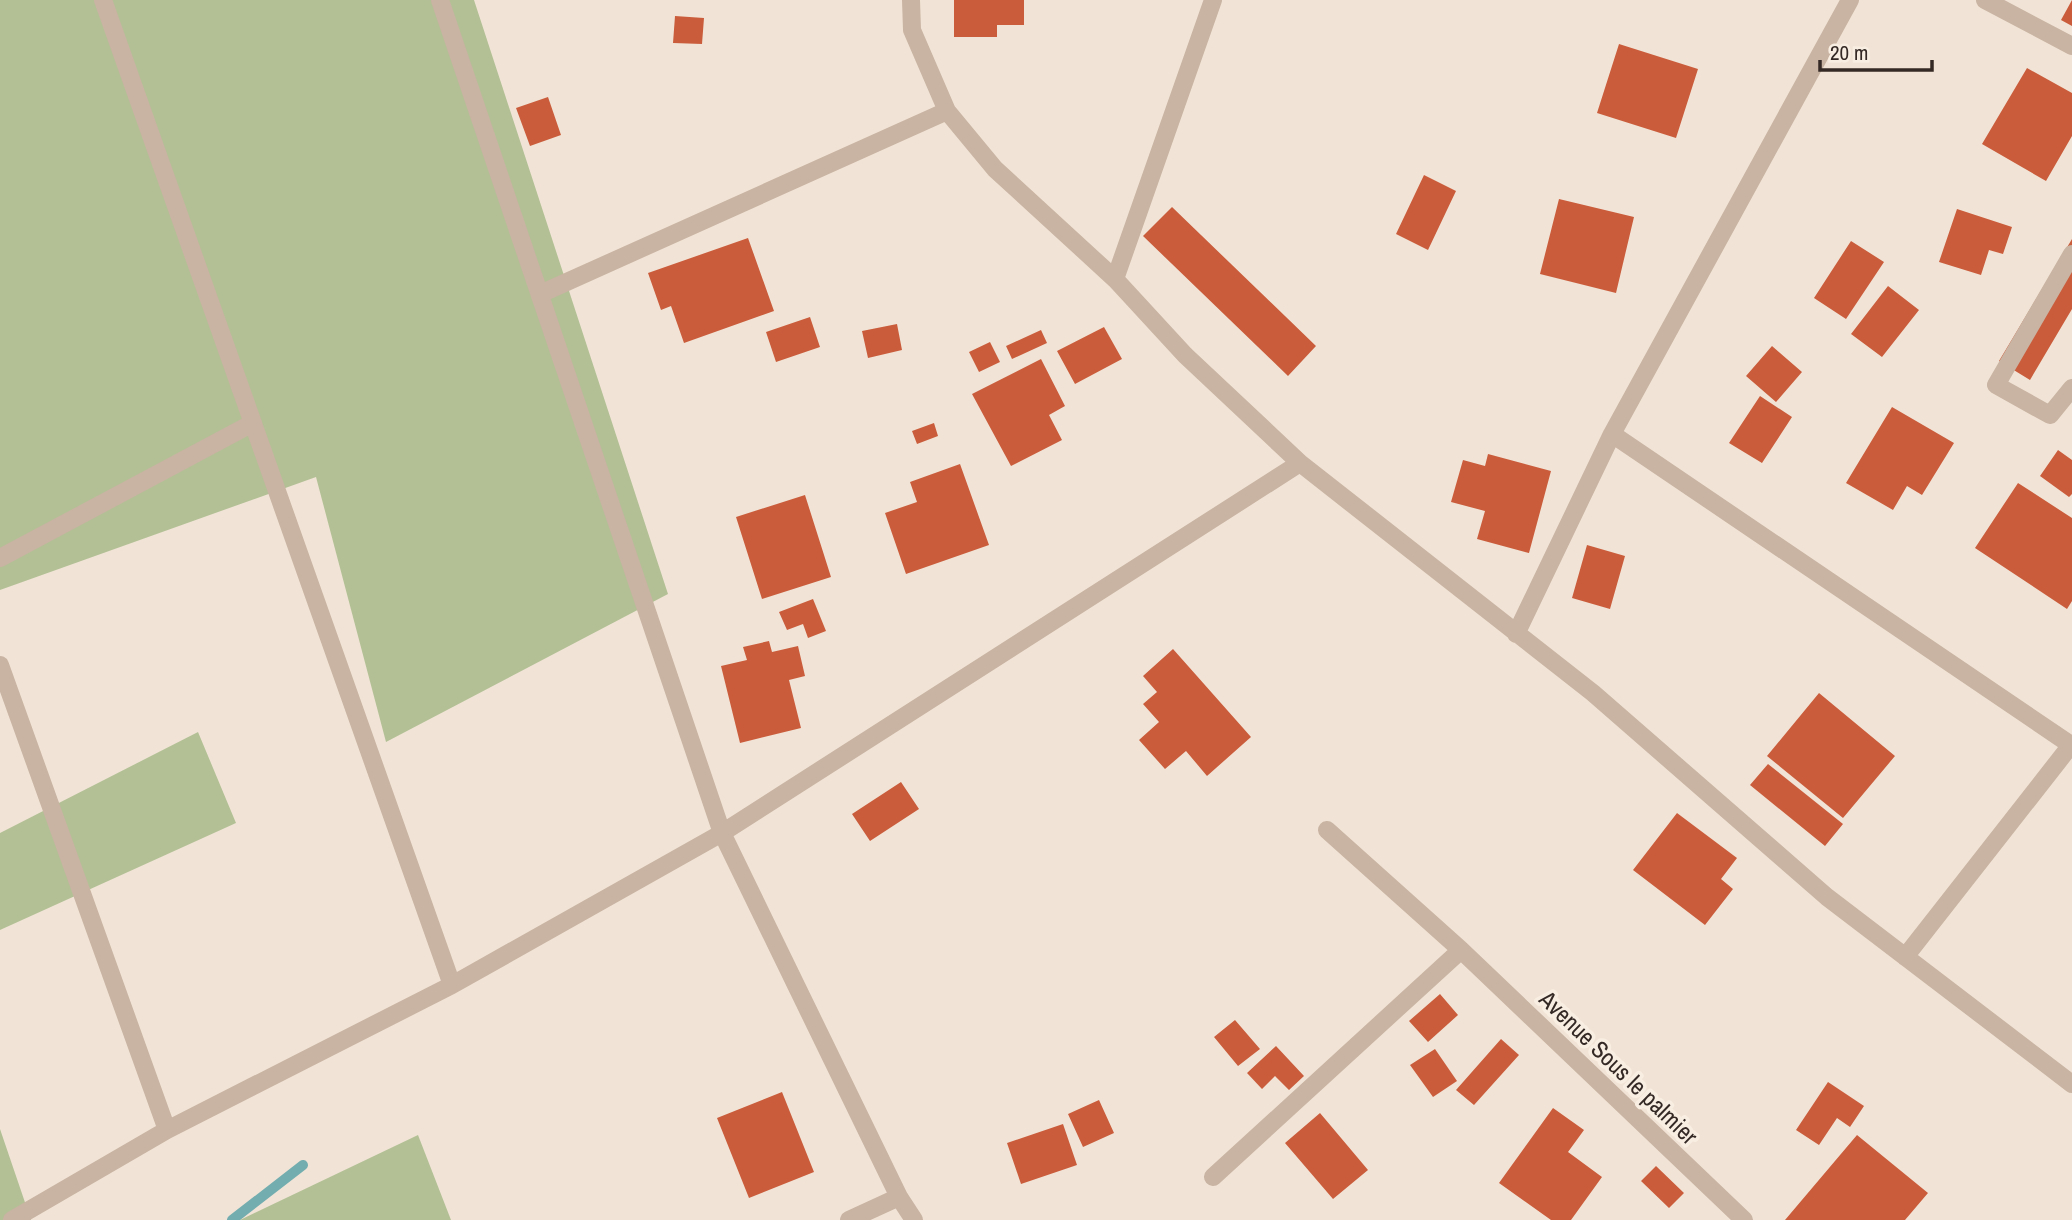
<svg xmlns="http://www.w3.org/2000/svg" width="2072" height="1220" font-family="'Archivo Narrow',sans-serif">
<rect width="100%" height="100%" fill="#f1e4d6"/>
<path fill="#b3c096" d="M0,0H474L668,594L386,742L316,477L0,590Z
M198,732L236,823L0,930V833Z
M0,1129L31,1220H0Z
M418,1135L451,1220H240Z"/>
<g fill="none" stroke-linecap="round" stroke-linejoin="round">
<path stroke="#74adaf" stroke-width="10" d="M232,1220L303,1165"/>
</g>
<path fill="#ca5c3b" d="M954,0H1024V25H997V37H954Z
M2072,0V26L2061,20Z
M675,16L704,18L702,44L673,43Z
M1619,44L1698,69L1676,138L1597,113Z
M2027,68L2072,93V136L2046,181L1982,144Z
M548,97L561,135L530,146L516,108Z
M1424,175L1456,191L1428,250L1396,234Z
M1559,199L1634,217L1616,293L1540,274Z
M1172,207L1316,346L1288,376L1143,236Z
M1957,209L2012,227L2003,254L1989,250L1981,275L1939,262Z
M748,238L774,311L684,343L671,306L661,310L648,273Z
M2072,239V309L2030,380L1999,361Z
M1851,241L1884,262L1846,319L1814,298Z
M1888,286L1919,310L1882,357L1851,334Z
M810,317L820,347L776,362L766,332Z
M897,324L902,350L868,358L862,331Z
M1104,327L1122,359L1075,384L1057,351Z
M1041,330L1047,343L1012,359L1006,346Z
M990,342L1000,362L979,372L969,352Z
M1772,346L1802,372L1776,402L1746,376Z
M1041,359L1065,406L1049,415L1062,440L1011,466L972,394Z
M1760,396L1792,417L1762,463L1729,443Z
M1892,407L1954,443L1922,495L1907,486L1893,510L1846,483Z
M934,423L938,436L917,444L912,431Z
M2058,450L2072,460V494L2069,497L2040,476Z
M1488,454L1551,471L1529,553L1477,539L1485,511L1451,502L1463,460L1485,466Z
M960,464L989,545L906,574L885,513L917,502L910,482Z
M2018,483L2072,518V601L2067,609L1975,548Z
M805,495L831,577L762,599L736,517Z
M1587,545L1625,556L1610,609L1572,598Z
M813,599L826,631L808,638L803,624L787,630L779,612Z
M769,641L772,652L798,646L805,676L789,680L801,728L740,743L721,666L747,660L743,647Z
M1173,649L1251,737L1207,776L1186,751L1165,769L1139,740L1159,722L1143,704L1157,692L1143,676Z
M1819,693L1895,756L1843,818L1767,756Z
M1768,764L1843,824L1825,846L1750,785Z
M901,782L919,809L870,841L852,814Z
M1677,813L1737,858L1721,879L1733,889L1705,925L1633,870Z
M1440,994L1458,1015L1428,1042L1409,1021Z
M1235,1020L1260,1049L1238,1066L1214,1037Z
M1501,1039L1519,1055L1474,1105L1456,1090Z
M1276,1046L1304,1076L1289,1090L1275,1076L1262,1089L1247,1073Z
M1435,1049L1457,1081L1433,1097L1410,1065Z
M1828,1082L1864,1106L1850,1127L1837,1118L1819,1145L1796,1130Z
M782,1092L814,1172L749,1198L717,1118Z
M1099,1100L1114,1133L1083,1147L1068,1114Z
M1553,1108L1584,1130L1568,1152L1602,1177L1571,1220H1551L1499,1183Z
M1320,1113L1368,1170L1333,1199L1285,1143Z
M1063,1124L1077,1165L1021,1184L1007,1143Z
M1857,1135L1928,1193L1905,1220H1785Z
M1656,1166L1684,1193L1669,1208L1641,1181Z"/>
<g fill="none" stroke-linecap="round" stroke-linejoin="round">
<path stroke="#c9b3a2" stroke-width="18" d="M103,0L452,985
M440,0L722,833L899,1197L914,1220
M911,0L912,30L947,111L995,169L1115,279L1185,355L1300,463L1593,693L1827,897L2072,1084
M1985,0L2072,46
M2072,254L1996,385L2050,415L2072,388
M1115,279L1213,0
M540,294L947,111
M1612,434L2071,745L1905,957
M0,558L253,423
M1516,634L1612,434L1850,0
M0,665L167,1130
M1327,830L1461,950L1744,1220
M1213,1177L1461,950
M12,1220L167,1130L452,985L722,833L1300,463
M849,1220L899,1197"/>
</g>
<g text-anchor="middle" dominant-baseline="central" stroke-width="7" stroke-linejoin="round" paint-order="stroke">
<g font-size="24" fill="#342925" stroke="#f9eee2">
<text transform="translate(1619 1067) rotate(44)">Avenue Sous le palmier</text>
</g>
</g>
<path d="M1820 60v10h112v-10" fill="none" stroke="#342925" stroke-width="3.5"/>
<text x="1830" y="60" font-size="21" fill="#342925" stroke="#f9eee2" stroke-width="5" paint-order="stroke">20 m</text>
</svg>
